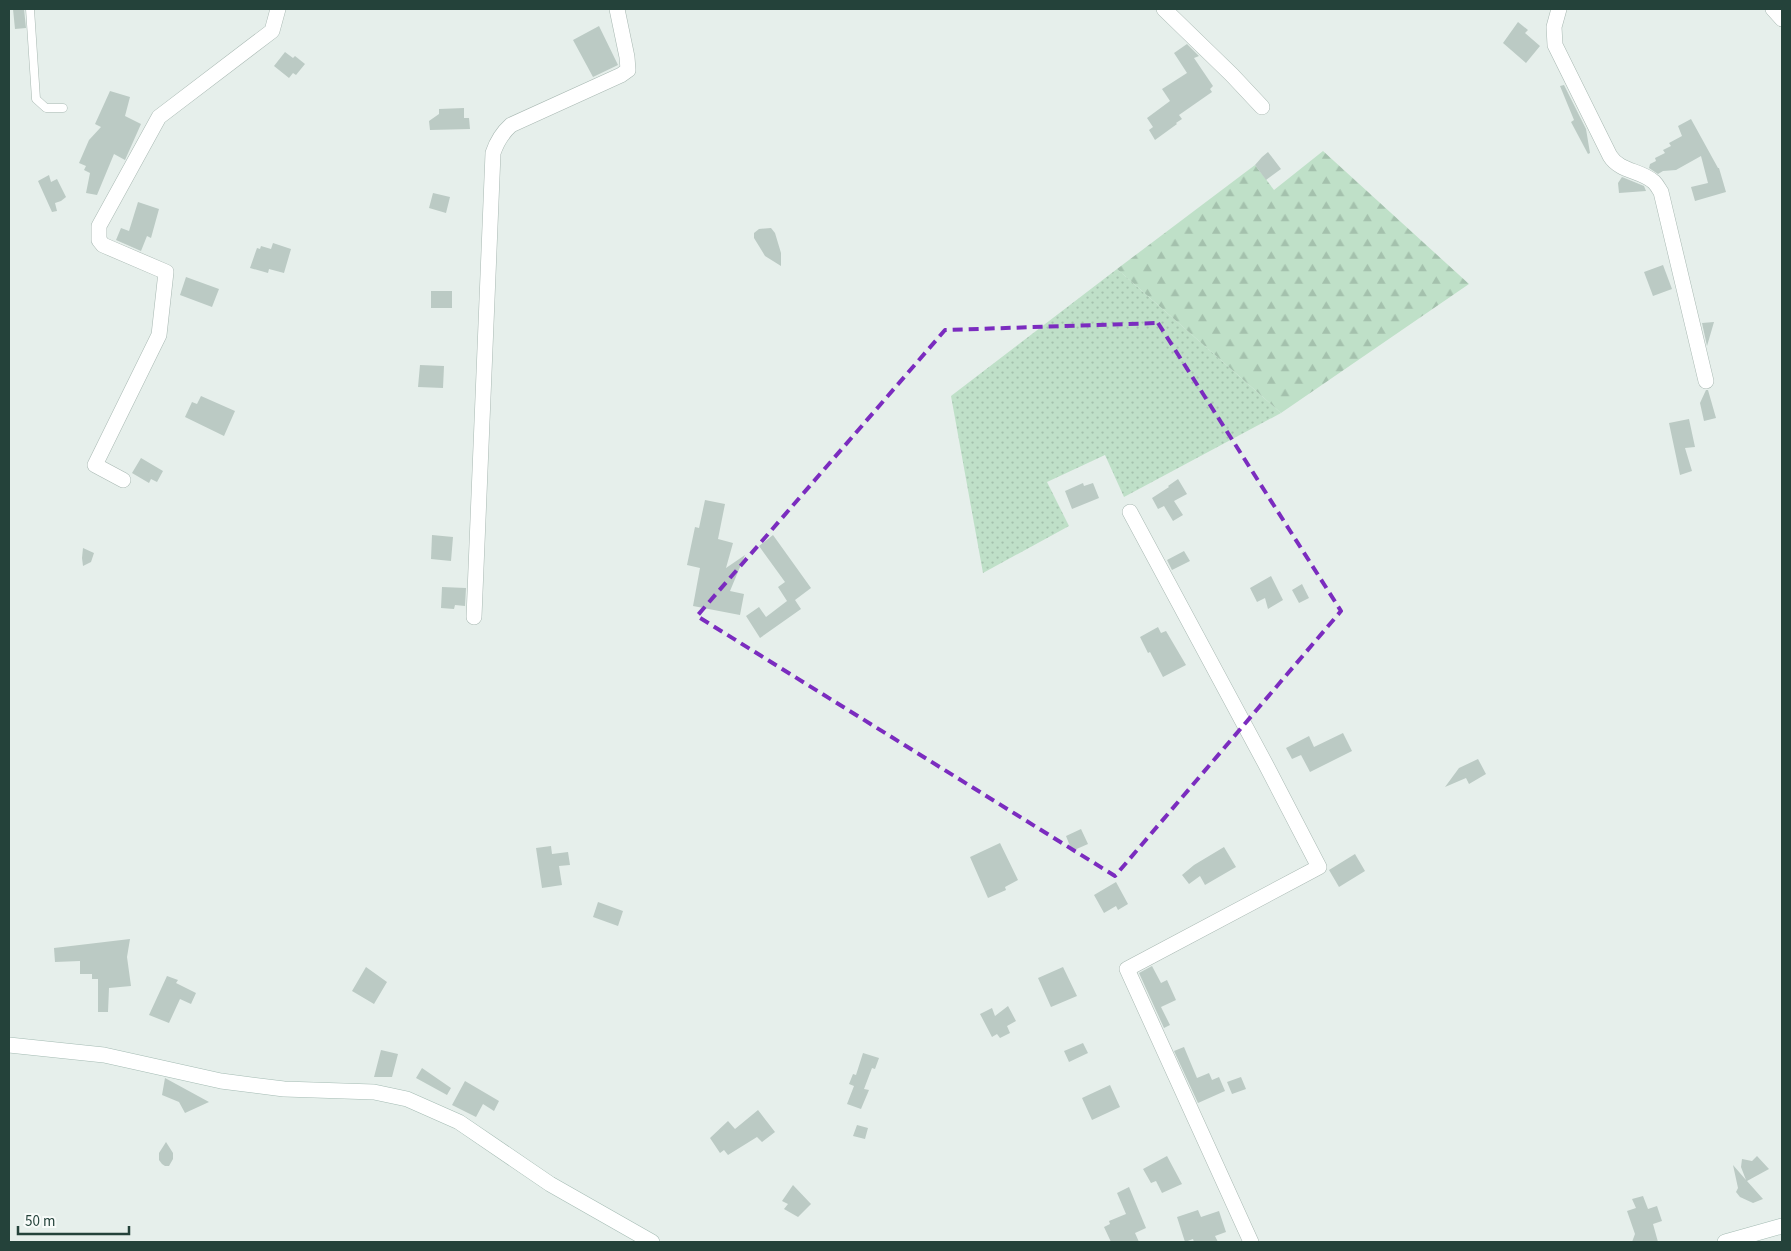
<svg xmlns="http://www.w3.org/2000/svg" width="1791" height="1251" font-family="'Source Sans 3',sans-serif">
<defs>
<pattern id="grass-dots" width="8" height="8" patternUnits="userSpaceOnUse" patternTransform="scale(1.25)"><rect width="8" height="8" fill="#bfe0c8"/><path d="M2 2h.1M6 6h.1" fill="none" stroke="#a4c1ad" stroke-width="1.8" stroke-linecap="round"/></pattern>
<pattern id="forest-firs" width="22" height="20" patternUnits="userSpaceOnUse" patternTransform="scale(1.25)"><rect width="22" height="20" fill="#bfe0c8"/><path d="M5 1l3.5 6h-7zM16 11l3.5 6h-7z" fill="#a4c1ad"/></pattern>
</defs>
<rect width="100%" height="100%" fill="#e6efeb"/>
<path fill="url(#grass-dots)" d="M1117,269L1281,413L1124,497L1105,455L1047,482L1069,526L983,573L951,396Z"/>
<path fill="url(#forest-firs)" d="M1323,151L1469,284L1281,413L1117,269L1255,165L1274,190Z"/>
<path fill="#bbcac4" d="M13,9H24L26,28L15,29Z
M1518,22L1528,30L1525,33L1540,46L1526,63L1503,43Z
M599,26L618,65L593,77L573,40Z
M1187,44L1199,56L1194,58L1213,86L1210,89L1212,92L1179,115L1182,119L1176,123L1177,124L1155,140L1149,130L1153,127L1147,118L1170,101L1162,89L1187,73L1174,53Z
M285,52L293,58L295,56L305,64L296,75L293,73L289,78L274,66Z
M1564,85L1586,129L1590,153L1588,154L1571,122L1574,120L1560,86Z
M110,91L130,97L125,116L141,124L125,160L114,154L97,195L86,193L90,173L84,170L86,166L79,163L89,140L101,127L95,124Z
M464,108V118H469L470,129L430,130L429,121L439,114V109Z
M1691,119L1718,168H1719L1726,192L1695,201L1691,187L1708,183L1701,156L1676,170L1663,171L1658,174L1649,168L1650,164L1656,161L1655,158L1665,153L1663,150L1671,146L1669,143L1682,136L1678,126Z
M1268,152L1281,169L1266,180L1255,165L1262,157Z
M49,175L51,182L57,179L66,197L61,201L55,203L57,211L52,212L38,181Z
M1622,177L1644,186L1646,191L1619,193L1618,183Z
M433,193L450,197L446,213L429,208Z
M138,202L159,209L151,238L147,236L141,251L116,240L121,228L129,231Z
M771,228L775,233L781,253V266L765,256L754,238V233L759,229Z
M273,243L291,249L284,273L269,269L268,273L250,268L257,248L260,249L261,246L271,249Z
M1663,265L1672,289L1653,296L1644,272Z
M186,277L219,289L212,307L180,295Z
M431,291H452V308H431Z
M1714,322L1707,346L1702,323Z
M420,365L444,366L443,388L418,387Z
M1706,390H1708L1716,418L1704,421L1700,403Z
M201,396L235,411L224,436L185,417L192,402L197,404Z
M1689,419L1695,447L1685,448L1692,471L1680,475L1669,423Z
M141,458L163,471L157,482L151,479L149,483L132,473Z
M1178,479L1187,494L1174,501L1183,515L1173,521L1164,506L1158,509L1152,498L1169,487L1168,486Z
M1083,483L1084,486L1093,483L1099,498L1072,509L1065,491Z
M705,500L725,504L718,539L733,543L726,568L745,555L730,591L744,594L740,615L693,606L700,568L687,565L695,527L699,528Z
M432,535L453,537L451,561L431,559Z
M773,535L811,588L795,600L801,609L760,638L746,616L759,607L766,617L787,601L778,587L785,582L759,546Z
M83,548L94,553L91,562L83,566L82,558Z
M1184,551L1190,561L1172,570L1167,560Z
M1271,576L1283,600L1268,609L1265,598L1257,602L1250,588Z
M1302,584L1309,598L1299,603L1292,590Z
M442,587L466,588L465,606L455,605L454,609L441,608Z
M1158,627L1161,633L1166,631L1186,665L1163,677L1150,652L1148,653L1140,637Z
M1343,733L1352,751L1310,772L1301,755L1292,759L1286,748L1309,736L1314,747Z
M1478,759L1486,774L1469,784L1466,778L1445,787L1459,768Z
M1081,829L1088,844L1072,851L1066,836Z
M1000,843L1018,880L1005,887L1006,890L988,898L970,857Z
M551,846L552,854L568,852L570,865L559,866L562,885L542,888L536,848Z
M1224,847L1236,867L1205,885L1200,876L1189,884L1182,875L1194,865Z
M1355,854L1365,871L1339,887L1329,870Z
M1116,882L1128,904L1118,910L1116,906L1104,913L1094,895Z
M598,902L623,911L618,926L593,917Z
M130,939L127,957L131,986L109,988L108,1012H98V979H92V974H80V961L55,962L54,948Z
M1152,966L1161,983L1167,980L1176,1000L1161,1007L1170,1025L1164,1028L1139,973Z
M366,967L387,982L374,1004L352,991Z
M1063,967L1077,996L1051,1007L1038,978Z
M167,976L178,980L176,983L196,993L191,1004L180,999L169,1023L149,1015Z
M1008,1006L1016,1021L1007,1026L1010,1033L1000,1038L997,1034L992,1037L980,1014L992,1008L995,1016Z
M1083,1043L1088,1053L1069,1062L1064,1051Z
M1184,1047L1197,1078L1209,1073L1212,1080L1219,1077L1225,1091L1198,1103L1174,1051Z
M381,1050L398,1054L392,1077H374Z
M863,1053L879,1058L875,1069L872,1068L864,1089L869,1090L861,1109L847,1104L854,1086L849,1084L853,1074L856,1075Z
M422,1068L451,1088L447,1095L416,1078Z
M1241,1077L1246,1089L1232,1094L1227,1082Z
M165,1078L209,1102L185,1113L179,1102L162,1095Z
M465,1081L499,1101L494,1111L483,1104L476,1117L452,1105Z
M1110,1085L1120,1107L1092,1120L1082,1098Z
M758,1110L775,1132L762,1142L757,1137L728,1155L724,1150L720,1153L710,1138L728,1121L735,1129Z
M857,1125L868,1128L865,1139L853,1136Z
M166,1142L173,1153V1159L169,1166H165L162,1164L159,1160V1153Z
M1167,1156L1182,1184L1162,1193L1156,1181L1151,1183L1143,1169Z
M1757,1156L1769,1169L1747,1181L1763,1199L1753,1203L1740,1197L1736,1192L1738,1188L1733,1165L1746,1180L1741,1167L1742,1159L1752,1161Z
M793,1185L811,1204L798,1217L784,1209L788,1204L782,1201Z
M1129,1187L1146,1228L1135,1233L1139,1242H1111L1104,1227L1110,1224L1109,1221L1126,1214L1117,1193Z
M1643,1196L1648,1209L1657,1206L1662,1221L1653,1224L1658,1242H1632L1635,1234L1627,1211L1636,1208L1632,1199Z
M1198,1210L1201,1217L1219,1211L1226,1232L1215,1236L1218,1242H1194L1193,1239L1185,1242L1177,1217Z"/>
<g fill="none" stroke-linecap="round" stroke-linejoin="round">
<defs>
<path id="service" d="M30,9L36,99L46,108H63"/>
<path id="minor" d="M1164,9L1232,75L1262,107
M1559,9L1554,27L1555,45L1610,156C1620,172 1641,170 1654,182C1657,185 1659,189 1661,192L1706,381
M1773,9L1782,19
M123,480L95,465L159,335L166,272L103,245L99,240V226L159,117L272,31L278,9
M1130,512L1265,763L1319,867L1127,969L1251,1242
M474,617L493,153C497,141 502,133 511,125L621,75L628,70L627,57L617,9"/>
<path id="secondary" d="M9,1045L104,1055L221,1081L284,1089L374,1092L407,1099L459,1122L550,1184L652,1242
M1725,1242L1782,1226"/>
</defs>
<use href="#service" stroke="#a8b8b2" stroke-width="9"/>
<use href="#minor" stroke="#a8b8b2" stroke-width="16"/>
<use href="#secondary" stroke="#a4bbb3" stroke-width="16"/>
<use href="#service" stroke="#fff" stroke-width="8"/>
<use href="#minor" stroke="#fff" stroke-width="15"/>
<use href="#secondary" stroke="#fff" stroke-width="15"/>
</g>
<path fill="none" stroke="#7b2cbf" stroke-width="4" stroke-dasharray="10 6" stroke-linejoin="round" d="M1158,323L1341,611L1115,876L697,616L945,330Z"/>
<rect width="1791" height="1251" fill="none" stroke="#24423a" stroke-width="20"/>
<path d="M18 1226v8h111v-8" fill="none" stroke="#24423a" stroke-width="2.5"/>
<text x="25" y="1226" font-size="15" fill="#24423a" stroke="#f7fbf9" stroke-width="4" paint-order="stroke">50 m</text>
</svg>
